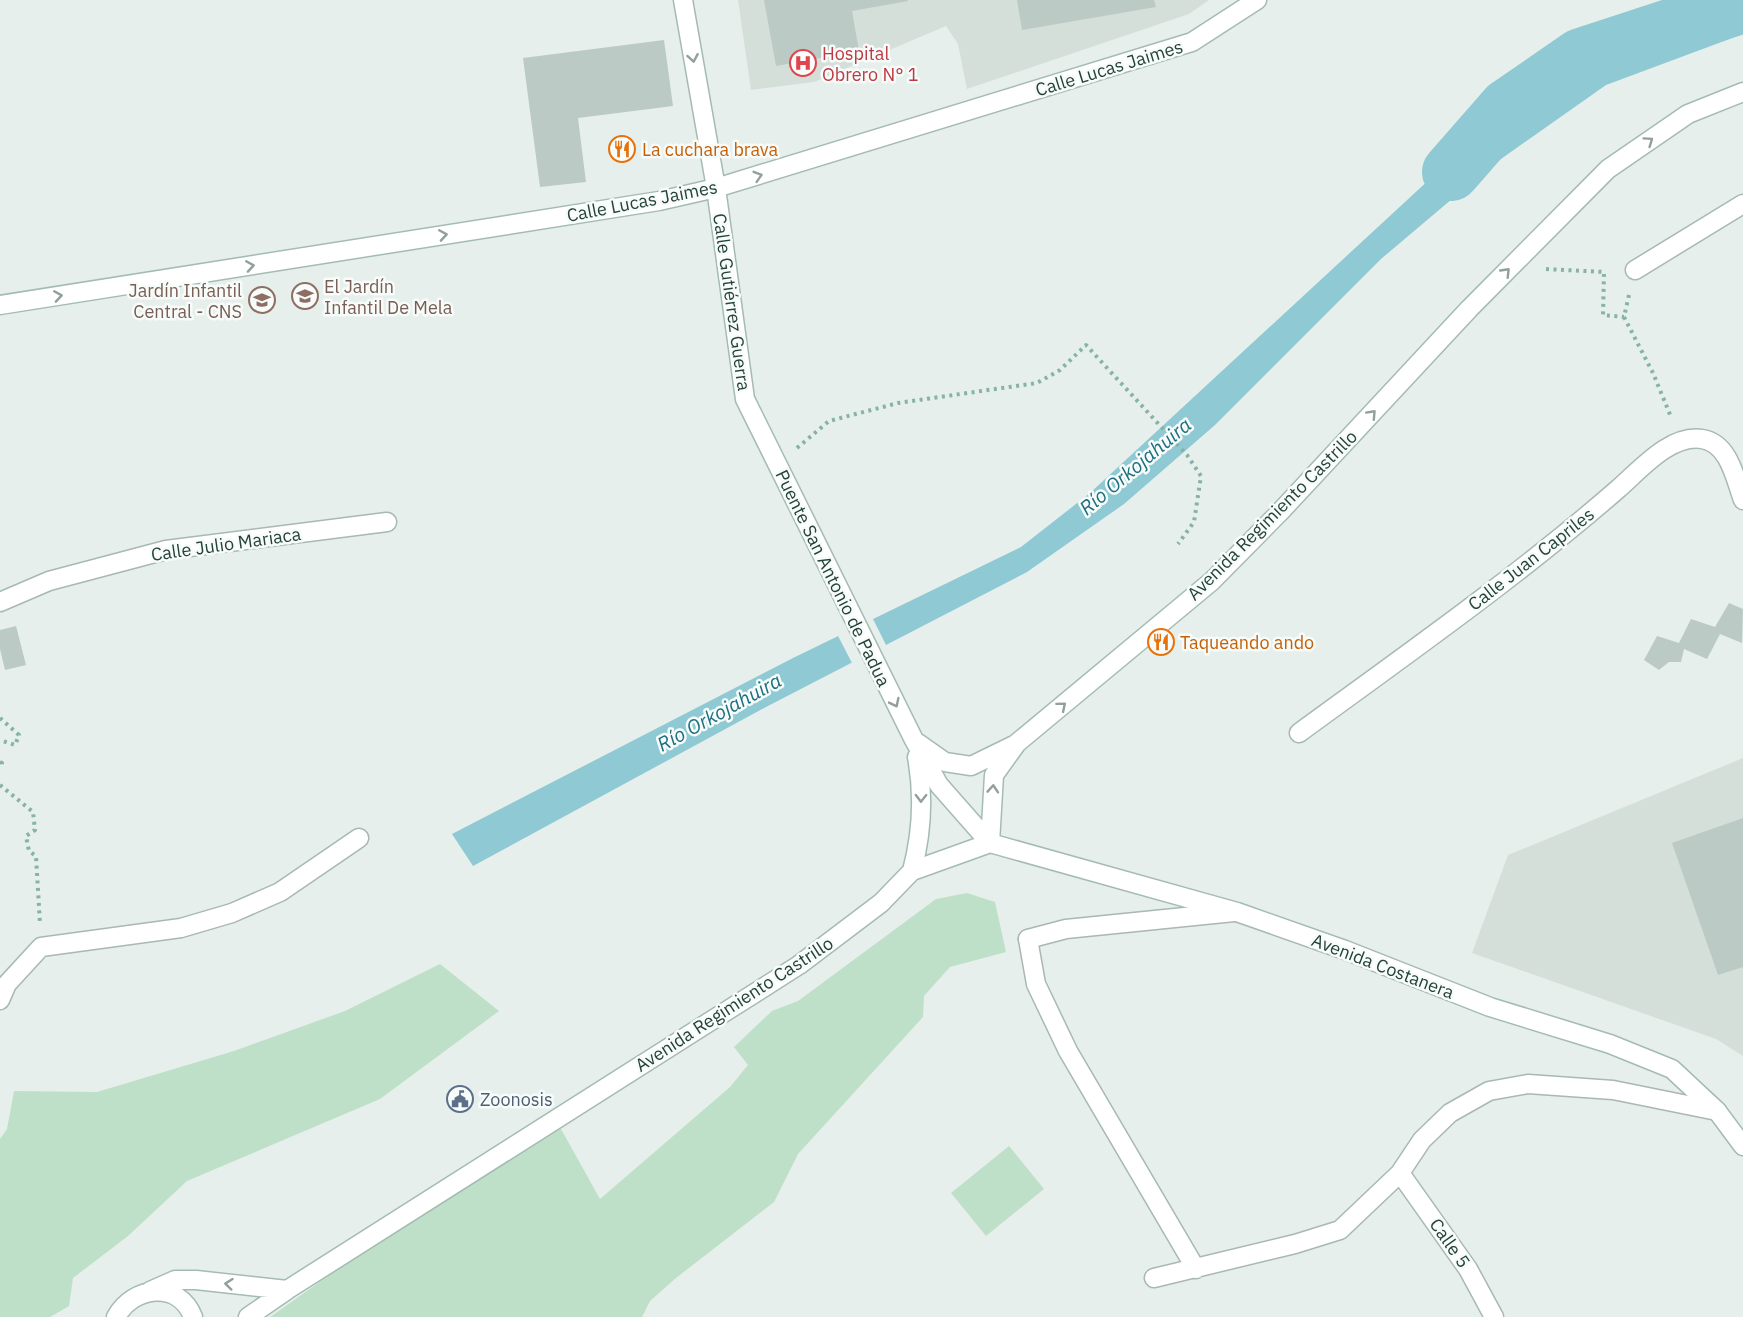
<svg xmlns="http://www.w3.org/2000/svg" width="1743" height="1317" font-family="'IBM Plex Sans',sans-serif">
<rect width="100%" height="100%" fill="#e6efeb"/>
<path fill="#d4dfda" d="M738,0H1209L1189,14L967,89L958,44L946,26L814,82L751,90Z
M1743,758V1056L1716,1039L1472,953L1508,855Z"/>
<path fill="#bfe0c8" d="M967,893L995,902L1006,952L950,967L924,996L923,1017L798,1154L774,1202L676,1278L650,1301L642,1317H270L430,1204L556,1120L600,1199L730,1087L748,1065L734,1047L772,1011L798,1001L936,899Z
M440,964L499,1011L380,1099L187,1181L128,1236L73,1278L69,1306L50,1317H0V1139L7,1129L14,1091L97,1092L234,1051L345,1011Z
M1009,1146L1044,1189L986,1236L951,1193Z"/>
<path fill="#8ec9d4" d="M1743,4V34L1606,85L1491,166L1381,259L1215,425L1124,504L1027,572L766,707L473,866L452,834L793,658L1021,547L1090,493L1510,105L1593,53Z"/>
<path fill="#e6efeb" d="M872,617L887,647L853,665L837,634Z"/>
<g fill="none" stroke-linecap="round" stroke-linejoin="round">
<path stroke="#8ec9d4" stroke-width="58" d="M1451,172L1507,108L1581,57L1743,4"/>
</g>
<path fill="#bbcac4" d="M764,0H908V1L852,11L859,51L776,66Z
M1017,0H1154L1156,7L1022,30Z
M664,40L673,106L578,118L586,182L540,187L523,58Z
M1729,603L1743,609L1742,643L1720,634L1707,659L1684,649L1681,662H1669L1659,670L1644,660L1657,636L1679,643L1691,619L1715,627Z
M16,626L26,665L5,670L0,649V630Z
M1743,818V967L1718,975L1672,843Z"/>
<g fill="none" stroke-linecap="round" stroke-linejoin="round">
<defs>
<path id="lane" d="M1028,939L1066,929L1234,912"/>
<path id="street" d="M1635,270L1743,204
M0,602L49,581L166,550L387,522
M1299,733C1407,654 1517,577 1618,489C1640,470 1670,434 1702,439C1729,443 1735,478 1743,500
M1028,939L1036,984L1068,1051L1196,1269
M0,1000L7,984L41,947L181,928L232,913L280,892L359,838
M1400,1173L1468,1269L1494,1317
M1154,1278L1295,1244L1340,1230L1400,1173L1422,1140L1450,1113L1489,1091L1528,1084L1613,1090L1717,1111"/>
<path id="secondary" d="M683,0L716,188L745,399L914,740L939,785L990,843
M0,305L659,201L716,188L1192,42L1257,0
M918,743L945,762L971,766L1014,745
M990,843L994,775L1017,743L1212,581L1280,512L1469,309L1608,169L1688,114L1743,92
M990,843L1237,912L1345,950L1490,1007L1610,1044L1672,1069L1717,1111L1743,1146
M912,871C922,833 924,795 917,757
M150,1291L175,1280H196L287,1290
M116,1317C133,1286 179,1280 193,1317
M248,1317L287,1290L799,965L881,903L912,871L990,843"/>
</defs>
<use href="#lane" stroke="#a8b8b2" stroke-width="21"/>
<use href="#street" stroke="#a8b8b2" stroke-width="21"/>
<use href="#secondary" stroke="#a4bbb3" stroke-width="21"/>
<path stroke="#86b3a5" stroke-width="4" stroke-dasharray="3 4.5" stroke-linecap="butt" d="M1546,269L1604,272L1603,315L1624,317
M1629,295L1624,317L1653,373L1671,417
M797,448L829,421L898,403L1037,383L1060,370L1086,345L1187,455L1201,476L1194,522L1178,544
M0,718L19,735L15,745L0,740
M0,762L2,763L0,766
M0,785L33,812L35,830L26,836L29,851L36,856L40,924"/>
<use href="#lane" stroke="#fff" stroke-width="18"/>
<use href="#street" stroke="#fff" stroke-width="18"/>
<use href="#secondary" stroke="#fff" stroke-width="18"/>
</g>
<defs><path id="oneway-chevron" d="M-2-3.5L2.5 0L-2 3.5" fill="none" stroke-width="1.6" stroke-linecap="round" stroke-linejoin="round" transform="scale(1.5)"/></defs>
<g stroke="#92a09c">
<use href="#oneway-chevron" transform="translate(693 58) rotate(80)"/>
<use href="#oneway-chevron" transform="translate(1649 141) rotate(-35)"/>
<use href="#oneway-chevron" transform="translate(758 176) rotate(-17)"/>
<use href="#oneway-chevron" transform="translate(443 235) rotate(-9)"/>
<use href="#oneway-chevron" transform="translate(250 266) rotate(-9)"/>
<use href="#oneway-chevron" transform="translate(1506 272) rotate(-46)"/>
<use href="#oneway-chevron" transform="translate(58 296) rotate(-9)"/>
<use href="#oneway-chevron" transform="translate(1372 414) rotate(-47)"/>
<use href="#oneway-chevron" transform="translate(895 703) rotate(64)"/>
<use href="#oneway-chevron" transform="translate(1062 706) rotate(-40)"/>
<use href="#oneway-chevron" transform="translate(993 789) rotate(-86)"/>
<use href="#oneway-chevron" transform="translate(921 798) rotate(91)"/>
<use href="#oneway-chevron" transform="translate(229 1284) rotate(-174)"/>
</g>
<defs>
<symbol id="hospital-ring" viewBox="-11 -11 22 22"><circle r="9.5" fill="#f7fbf9" stroke="#e0444e" stroke-width="1.5"/><path d="M-5-5h3v3.5h4V-5h3V5h-3V1.5h-4V5h-3Z" fill="#e0444e"/></symbol>
<symbol id="restaurant-ring" viewBox="-11 -11 22 22"><circle r="9.5" fill="#f7fbf9" stroke="#e8710a" stroke-width="1.5"/><path d="M-5-6h1v4h1v-4h1v4h1v-4h1v5L-1.5 .5V6h-2V.5L-5-1ZM5-6V6H3V1.5H1.5Q1.5-4 5-6Z" fill="#e8710a"/></symbol>
<symbol id="school-ring" viewBox="-11 -11 22 22"><circle r="9.5" fill="#f7fbf9" stroke="#8d6e63" stroke-width="1.5"/><path d="M0-5L7-2L0 1L-7-2ZM-4 1L0 2.5L4 1V4Q0 6-4 4Z" fill="#8d6e63"/></symbol>
<symbol id="civic-ring" viewBox="-11 -11 22 22"><circle r="9.5" fill="#f7fbf9" stroke="#5c6f8a" stroke-width="1.5"/><path d="M-.6-6.5H3V-4.5H.6V-3L4-1V1h2V6H-6V1h2V-1L-.6-3ZM-1.2 2.5V6h2.4V2.5Z" fill="#5c6f8a"/></symbol>
</defs>
<g fill-rule="evenodd">
<use href="#hospital-ring" x="788" y="48" width="30" height="30"/>
<use href="#restaurant-ring" x="607" y="134" width="30" height="30"/>
<use href="#school-ring" x="290" y="281" width="30" height="30"/>
<use href="#school-ring" x="247" y="285" width="30" height="30"/>
<use href="#restaurant-ring" x="1146" y="627" width="30" height="30"/>
<use href="#civic-ring" x="445" y="1084" width="30" height="30"/>
</g>
<g text-anchor="middle" dominant-baseline="central" stroke-width="5" stroke-linejoin="round" paint-order="stroke">
<g font-size="18" fill="#be3a42" stroke="#f7fbf9" text-anchor="start">
<text x="822" y="53">Hospital<tspan x="822" dy="21">Obrero N° 1</tspan></text>
</g>
<g font-size="18" fill="#24423a" stroke="#f7fbf9">
<text transform="translate(1109 68) rotate(-17)">Calle Lucas Jaimes</text>
<text transform="translate(642 201) rotate(-11)">Calle Lucas Jaimes</text>
<text transform="translate(732 302) rotate(82)">Calle Gutiérrez Guerra</text>
<text transform="translate(1272 515) rotate(-45)">Avenida Regimiento Castrillo</text>
<text transform="translate(226 544) rotate(-8)">Calle Julio Mariaca</text>
<text transform="translate(1531 559) rotate(-38)">Calle Juan Capriles</text>
<text transform="translate(833 578) rotate(64)">Puente San Antonio de Padua</text>
<text transform="translate(1383 966) rotate(21)">Avenida Costanera</text>
<text transform="translate(734 1004) rotate(-33)">Avenida Regimiento Castrillo</text>
<text transform="translate(1450 1243) rotate(55)">Calle 5</text>
</g>
<g font-size="18" fill="#c56008" stroke="#f7fbf9" text-anchor="start">
<text x="642" y="149">La cuchara brava</text>
<text x="1180" y="642">Taqueando ando</text>
</g>
<g font-size="18" fill="#785e54" stroke="#f7fbf9" text-anchor="start">
<text x="324" y="286">El Jardín<tspan x="324" dy="21">Infantil De Mela</tspan></text>
<text x="242" y="290" text-anchor="end">Jardín Infantil<tspan x="242" dy="21">Central - CNS</tspan></text>
</g>
<g font-size="18" fill="#4e5e75" stroke="#f7fbf9" text-anchor="start">
<text x="480" y="1099">Zoonosis</text>
</g>
<g font-size="20" font-style="italic" fill="#1c6f80" stroke="#f7fbf9">
<text transform="translate(1135 466) rotate(-40)">Río Orkojahuira</text>
<text transform="translate(719 712) rotate(-29)">Río Orkojahuira</text>
</g>
</g>
</svg>
